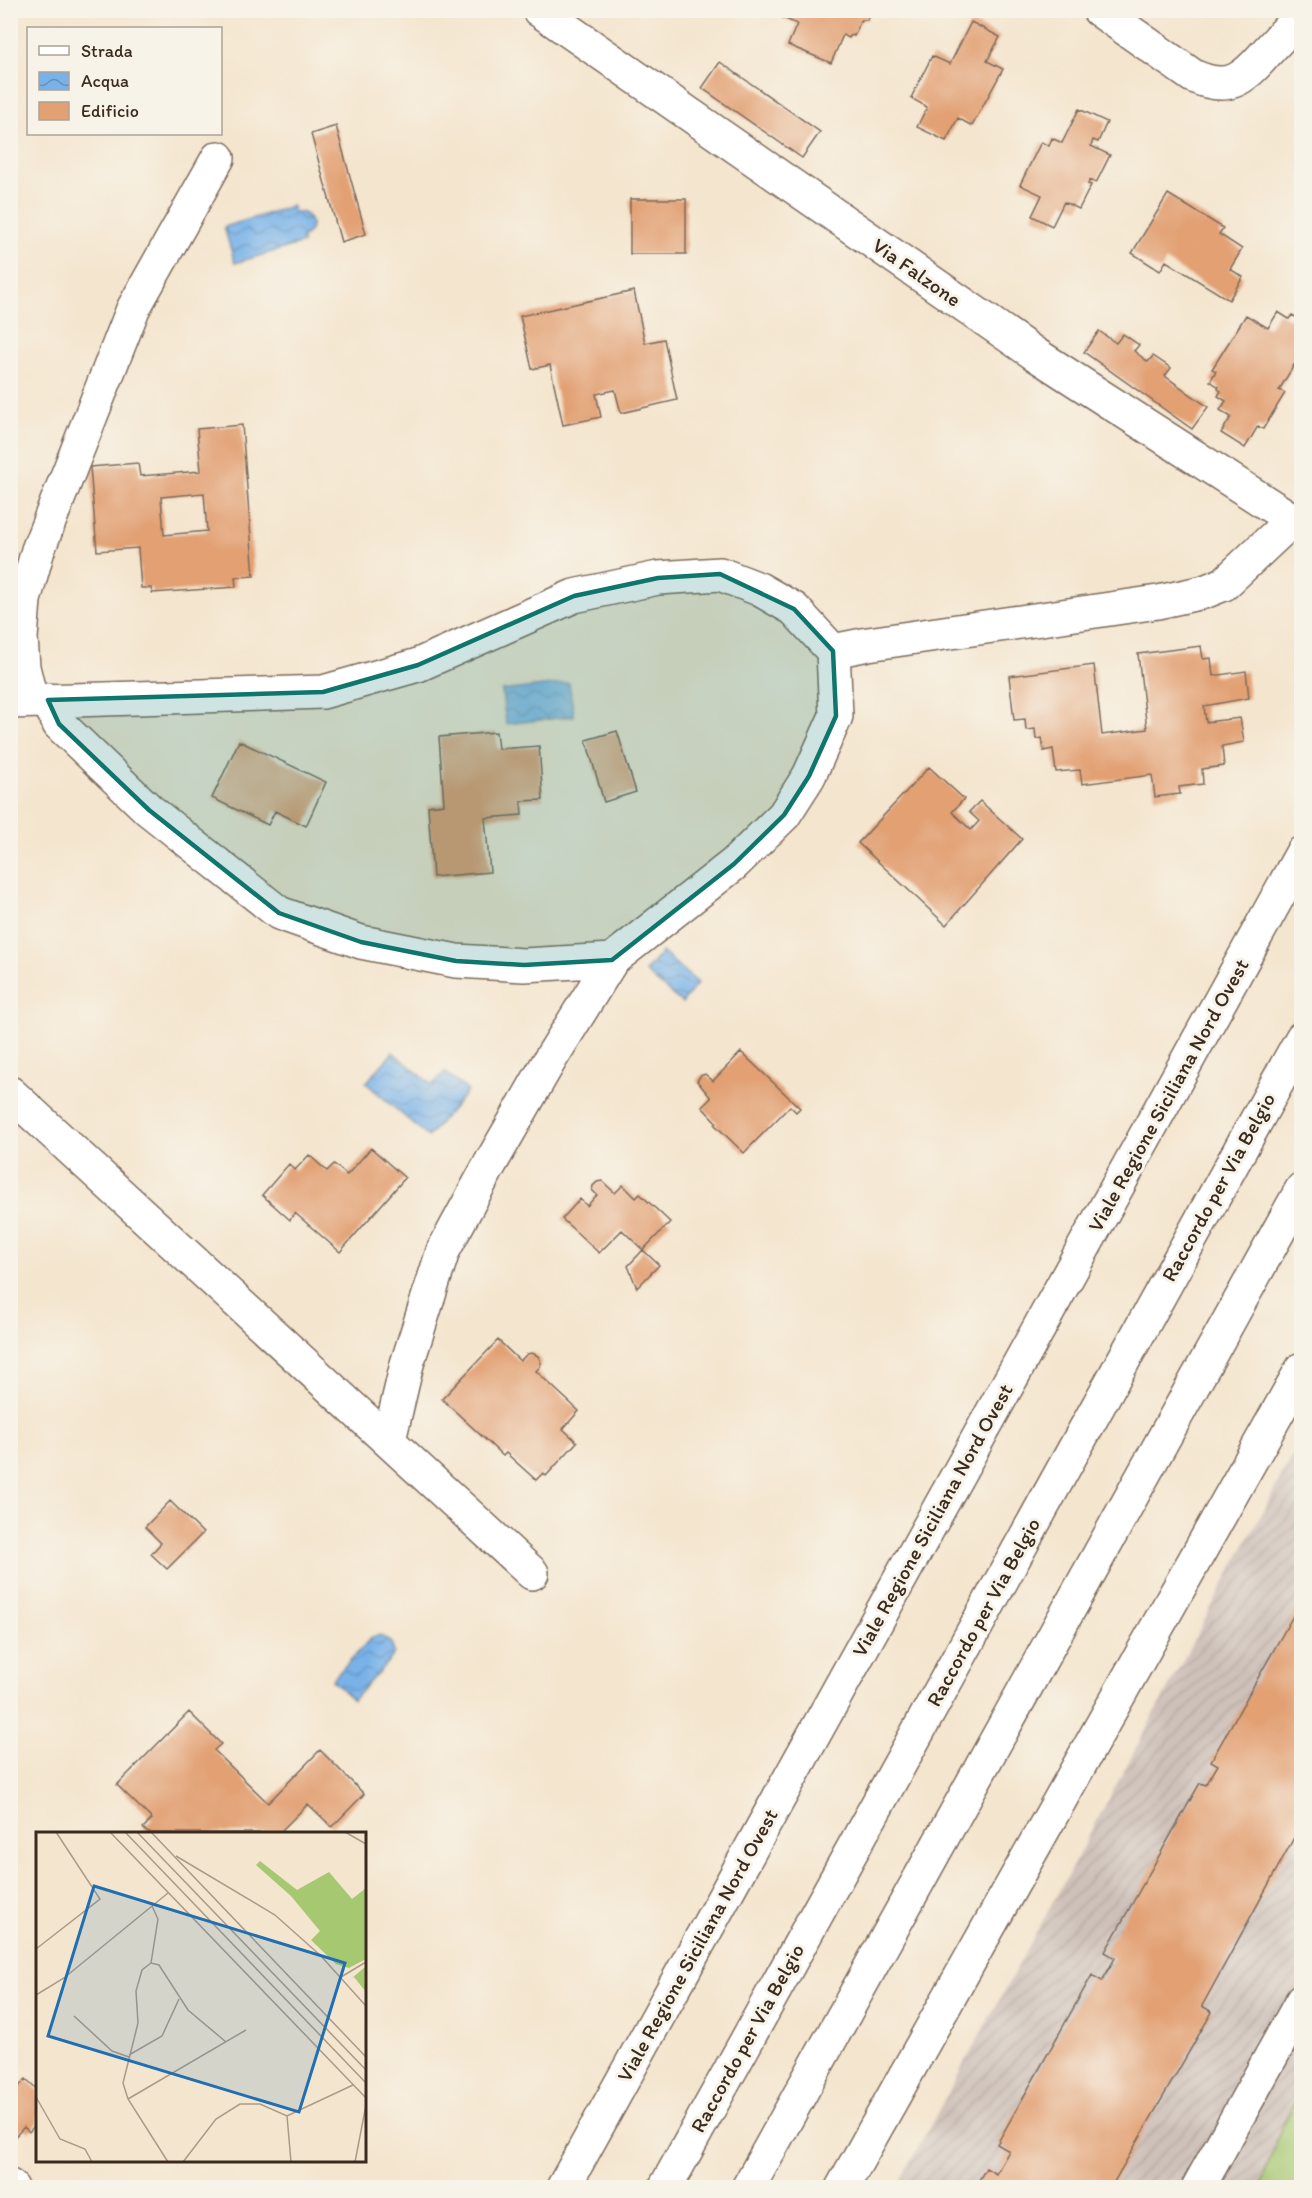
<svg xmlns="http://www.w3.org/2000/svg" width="1312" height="2198" font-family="Itim,sans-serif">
<defs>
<pattern id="industrial-furrows" width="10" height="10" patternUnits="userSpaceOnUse" patternTransform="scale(1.5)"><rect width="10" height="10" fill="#cec1ba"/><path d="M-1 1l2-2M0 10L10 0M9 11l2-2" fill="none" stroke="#b2a69f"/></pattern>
<pattern id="water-waves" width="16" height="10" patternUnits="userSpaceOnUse" patternTransform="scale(1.5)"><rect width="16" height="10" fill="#78b2e9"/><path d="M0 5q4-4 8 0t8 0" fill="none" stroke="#6491bc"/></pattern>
</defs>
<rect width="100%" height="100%" fill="#f7f3e8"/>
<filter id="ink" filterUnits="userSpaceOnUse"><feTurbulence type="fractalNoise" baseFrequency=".0167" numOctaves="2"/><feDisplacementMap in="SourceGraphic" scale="12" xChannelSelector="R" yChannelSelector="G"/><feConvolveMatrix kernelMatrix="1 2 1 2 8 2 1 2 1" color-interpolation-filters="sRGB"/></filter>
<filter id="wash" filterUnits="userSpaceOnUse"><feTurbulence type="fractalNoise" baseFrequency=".008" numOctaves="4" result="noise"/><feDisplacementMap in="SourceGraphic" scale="24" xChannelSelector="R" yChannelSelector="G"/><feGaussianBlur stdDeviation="1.35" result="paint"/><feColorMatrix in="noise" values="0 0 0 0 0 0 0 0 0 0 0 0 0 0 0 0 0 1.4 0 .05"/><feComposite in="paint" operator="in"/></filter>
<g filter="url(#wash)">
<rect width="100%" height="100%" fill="#f4e5ce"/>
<path fill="url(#industrial-furrows)" d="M1301,1440V2187L896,2188L1069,1873Z"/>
<path fill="#a6c871" stroke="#707948" stroke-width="1.5" d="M1301,2089V2187H1260L1281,2129Z"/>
<path fill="url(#water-waves)" stroke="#5a6e84" stroke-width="1.5" d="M292,206L294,212C312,210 318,231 301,238L303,243L235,263L224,227Z
M569,683L574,716L506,724L502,691Z
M662,952L698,983L682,1003L645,972Z
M393,1052L432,1085L445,1072L468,1091L428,1137L366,1083Z
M380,1635L391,1643L394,1652L392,1657L353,1700L332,1680L371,1638Z"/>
<g id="blocks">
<path fill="#e2a073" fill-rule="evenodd" d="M784,10H871L867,20H861L854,36L851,35L849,38L843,35L831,63L788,45L797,24L781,17Z
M971,22L1000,37L987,61L1003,69L972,126L958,118L946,141L917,127L927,107L911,98L932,56L950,64Z
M720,62L820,132L802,158L702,88Z
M1079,109L1107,122L1098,142L1093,140L1091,146L1110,155L1096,183L1090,180L1088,184L1091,185L1079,209L1064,202L1052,226L1032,216L1042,195L1020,185L1041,142L1049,146L1052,138L1062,143Z
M336,126L366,234L341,242L311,134Z
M1168,194L1223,228L1219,234L1242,249L1230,269L1243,277L1229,300L1166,261L1160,271L1132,253Z
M630,199H686V254H630Z
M634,291L645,343L664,339L677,400L621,413L615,390L596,394L601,417L563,425L550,365L532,369L520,316Z
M1278,312L1289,319L1292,315L1302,320V368L1294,365L1279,390L1285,393L1263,429L1258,426L1245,448L1221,433L1231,417L1220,410L1226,401L1218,396L1221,391L1218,389L1219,387L1210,381L1216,371L1212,369L1246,315L1268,328Z
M1099,331L1116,343L1123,334L1139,345L1134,351L1148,362L1153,356L1171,368L1165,376L1208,407L1192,429L1084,352Z
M242,425L254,576L235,577L236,587L152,593L151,588H141L138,548L97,551L90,467L138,463L140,476L201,471L197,429ZM204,493L207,531L164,535L161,497Z
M1201,646L1203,659L1211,658L1213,676L1246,671L1249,698L1204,706L1206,722L1240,718L1244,742L1222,746L1224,766L1202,769L1203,784L1179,787L1180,794L1155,797L1152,775L1082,784L1080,770L1056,772L1053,749L1044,751L1042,738L1036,739L1035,729L1026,730L1025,719L1014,720L1009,676L1094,665L1102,735L1147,729L1138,654Z
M617,731L636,792L604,802L586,740Z
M496,732L498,749L539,746L543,800L521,801L522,815L485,818L490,872L433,877L428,806L444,804L439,737Z
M239,741L326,782L306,826L275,811L268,825L212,798Z
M929,767L964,799L952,812L971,830L979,821L969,812L980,801L1022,839L946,925L858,843Z
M741,1052L800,1108L796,1112L790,1106L744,1153L715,1125L717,1123L702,1107L711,1098L697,1081L700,1076L705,1074L713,1081Z
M371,1148L405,1178L340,1252L295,1213L290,1220L262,1195L289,1164L295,1170L309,1155L327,1171L334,1164L347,1175Z
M602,1181L615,1193L623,1185L636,1198L640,1194L670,1222L643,1250L659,1265L637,1288L628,1266L643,1250L622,1230L599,1253L562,1219L580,1199L587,1206L597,1195L592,1190L593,1186L597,1182Z
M498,1340L520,1361L527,1354L532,1353L538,1356L541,1362L540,1367L536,1371L579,1411L563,1429L577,1442L546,1476L543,1473L536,1480L506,1453L503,1456L442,1399Z
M170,1501L203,1533L167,1569L151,1554L161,1543L145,1527Z
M1302,1600V1823L1202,2006L1212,2012L1111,2187H975L986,2168L996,2174L1009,2151L997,2144L1092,1975L1102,1981L1115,1958L1105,1952L1200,1783L1206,1785L1218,1765L1211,1761Z
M189,1712L221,1744L214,1750L268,1803L320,1750L364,1794L332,1827L308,1804L279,1833H148L143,1828L152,1819L117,1785Z
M26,2079L38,2090V2122L29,2132L24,2127L10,2142V2096Z"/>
</g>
</g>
<g filter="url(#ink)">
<use href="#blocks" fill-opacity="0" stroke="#7c6b5c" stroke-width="1.5"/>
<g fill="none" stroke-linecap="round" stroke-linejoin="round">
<defs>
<path id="street" d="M539,10L1035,354L1302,526
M1099,10L1193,76C1228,92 1243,80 1266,53C1278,40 1290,27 1302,14
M833,651L868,644L1158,602L1204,592L1224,584L1292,520
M31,700L23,667L21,638L24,600L38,550L133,309L218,158
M48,700L59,724L149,810L279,913L361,942L456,961L524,965L612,960
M10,702L323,692L418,665L574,596L658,578L720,574L759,589L794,609L833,651L836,716L809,776L784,815L734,864L612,960L551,1058L489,1166L443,1251L407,1364L389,1440
M10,1093L532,1573
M10,2186L12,2188
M1198,2188L1302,2001"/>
<path id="secondary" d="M563,2188L1302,853
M842,2188L1302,1369"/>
<path id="highway" d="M665,2188L1302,1038
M748,2188L1302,1189"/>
</defs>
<use href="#street" stroke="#7c6b5c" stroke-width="36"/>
<use href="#secondary" stroke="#7c6b5c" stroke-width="36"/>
<use href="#highway" stroke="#7c6b5c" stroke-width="36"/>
<use href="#street" stroke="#fff" stroke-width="33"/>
<use href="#secondary" stroke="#fff" stroke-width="33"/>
<use href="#highway" stroke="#fff" stroke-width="33"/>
</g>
</g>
<path fill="#0f766e" fill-opacity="0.2" stroke="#0f766e" stroke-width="4.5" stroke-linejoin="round" d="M720,574L794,609L833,651L836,716L809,776L784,815L734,864L612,960L524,965L456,961L361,942L279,913L149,810L59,724L48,700L323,692L418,665L574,596L658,578Z"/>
<g text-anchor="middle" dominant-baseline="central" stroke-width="6" stroke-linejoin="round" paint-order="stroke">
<g font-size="21" fill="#3b2a1e" stroke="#f7f3e8">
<text transform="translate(917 272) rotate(35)">Via Falzone</text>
<text transform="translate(1168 1095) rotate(-61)">Viale Regione Siciliana Nord Ovest</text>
<text transform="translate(1218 1187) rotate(-61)">Raccordo per Via Belgio</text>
<text transform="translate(932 1520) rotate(-61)">Viale Regione Siciliana Nord Ovest</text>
<text transform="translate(983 1612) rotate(-61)">Raccordo per Via Belgio</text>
<text transform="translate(697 1945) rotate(-61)">Viale Regione Siciliana Nord Ovest</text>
<text transform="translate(747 2038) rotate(-61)">Raccordo per Via Belgio</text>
</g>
</g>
<g transform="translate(36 1832)">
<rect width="330" height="330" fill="#f4e5ce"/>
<path d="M224,29L261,58L293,40L316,67L330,56V127L313,136L300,132L275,108L284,99L255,64L220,33ZM330,134V160L318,145L315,147Z" fill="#a6c871"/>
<path fill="none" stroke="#aa9a88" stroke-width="1.5" d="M74,0L330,266M89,0L330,251M101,0L330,238M115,0L330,225M309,0L330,12M140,24L239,83L285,124L330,174M0,117L64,67L20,0M115,131L122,87L116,74M305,145L330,130M0,163L28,146L132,61M38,184L76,219L93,225M93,223L126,204L143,167M0,265L24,307L49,317L56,330M92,267L210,198M251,284L255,330M132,330L92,267L87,251L102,191L100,159L106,138L115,131L123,133L152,178L190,210M147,330L180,287L204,272H224L251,284L317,253M319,330L330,273"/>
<path fill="#1f6fb2" fill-opacity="0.15" stroke="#1f6fb2" stroke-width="3" d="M58,54L309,131L263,280L12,204Z"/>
<rect width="330" height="330" fill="none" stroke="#3b2a1e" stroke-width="3"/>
</g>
<rect width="1312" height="2198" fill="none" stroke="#f7f3e8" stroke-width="36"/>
<rect x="27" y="27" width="195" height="108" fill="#f7f3e8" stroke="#aca397" stroke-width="1.5"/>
<rect x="39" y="46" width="30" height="9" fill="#ffffff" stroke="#aca397" stroke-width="1.5"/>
<text x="81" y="57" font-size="18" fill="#3b2a1e">Strada</text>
<rect x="39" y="72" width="30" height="18" fill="url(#water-waves)" stroke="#aca397" stroke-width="1.5"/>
<text x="81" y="87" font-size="18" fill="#3b2a1e">Acqua</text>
<rect x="39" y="102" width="30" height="18" fill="#e2a073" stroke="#aca397" stroke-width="1.5"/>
<text x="81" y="117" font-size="18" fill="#3b2a1e">Edificio</text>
</svg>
